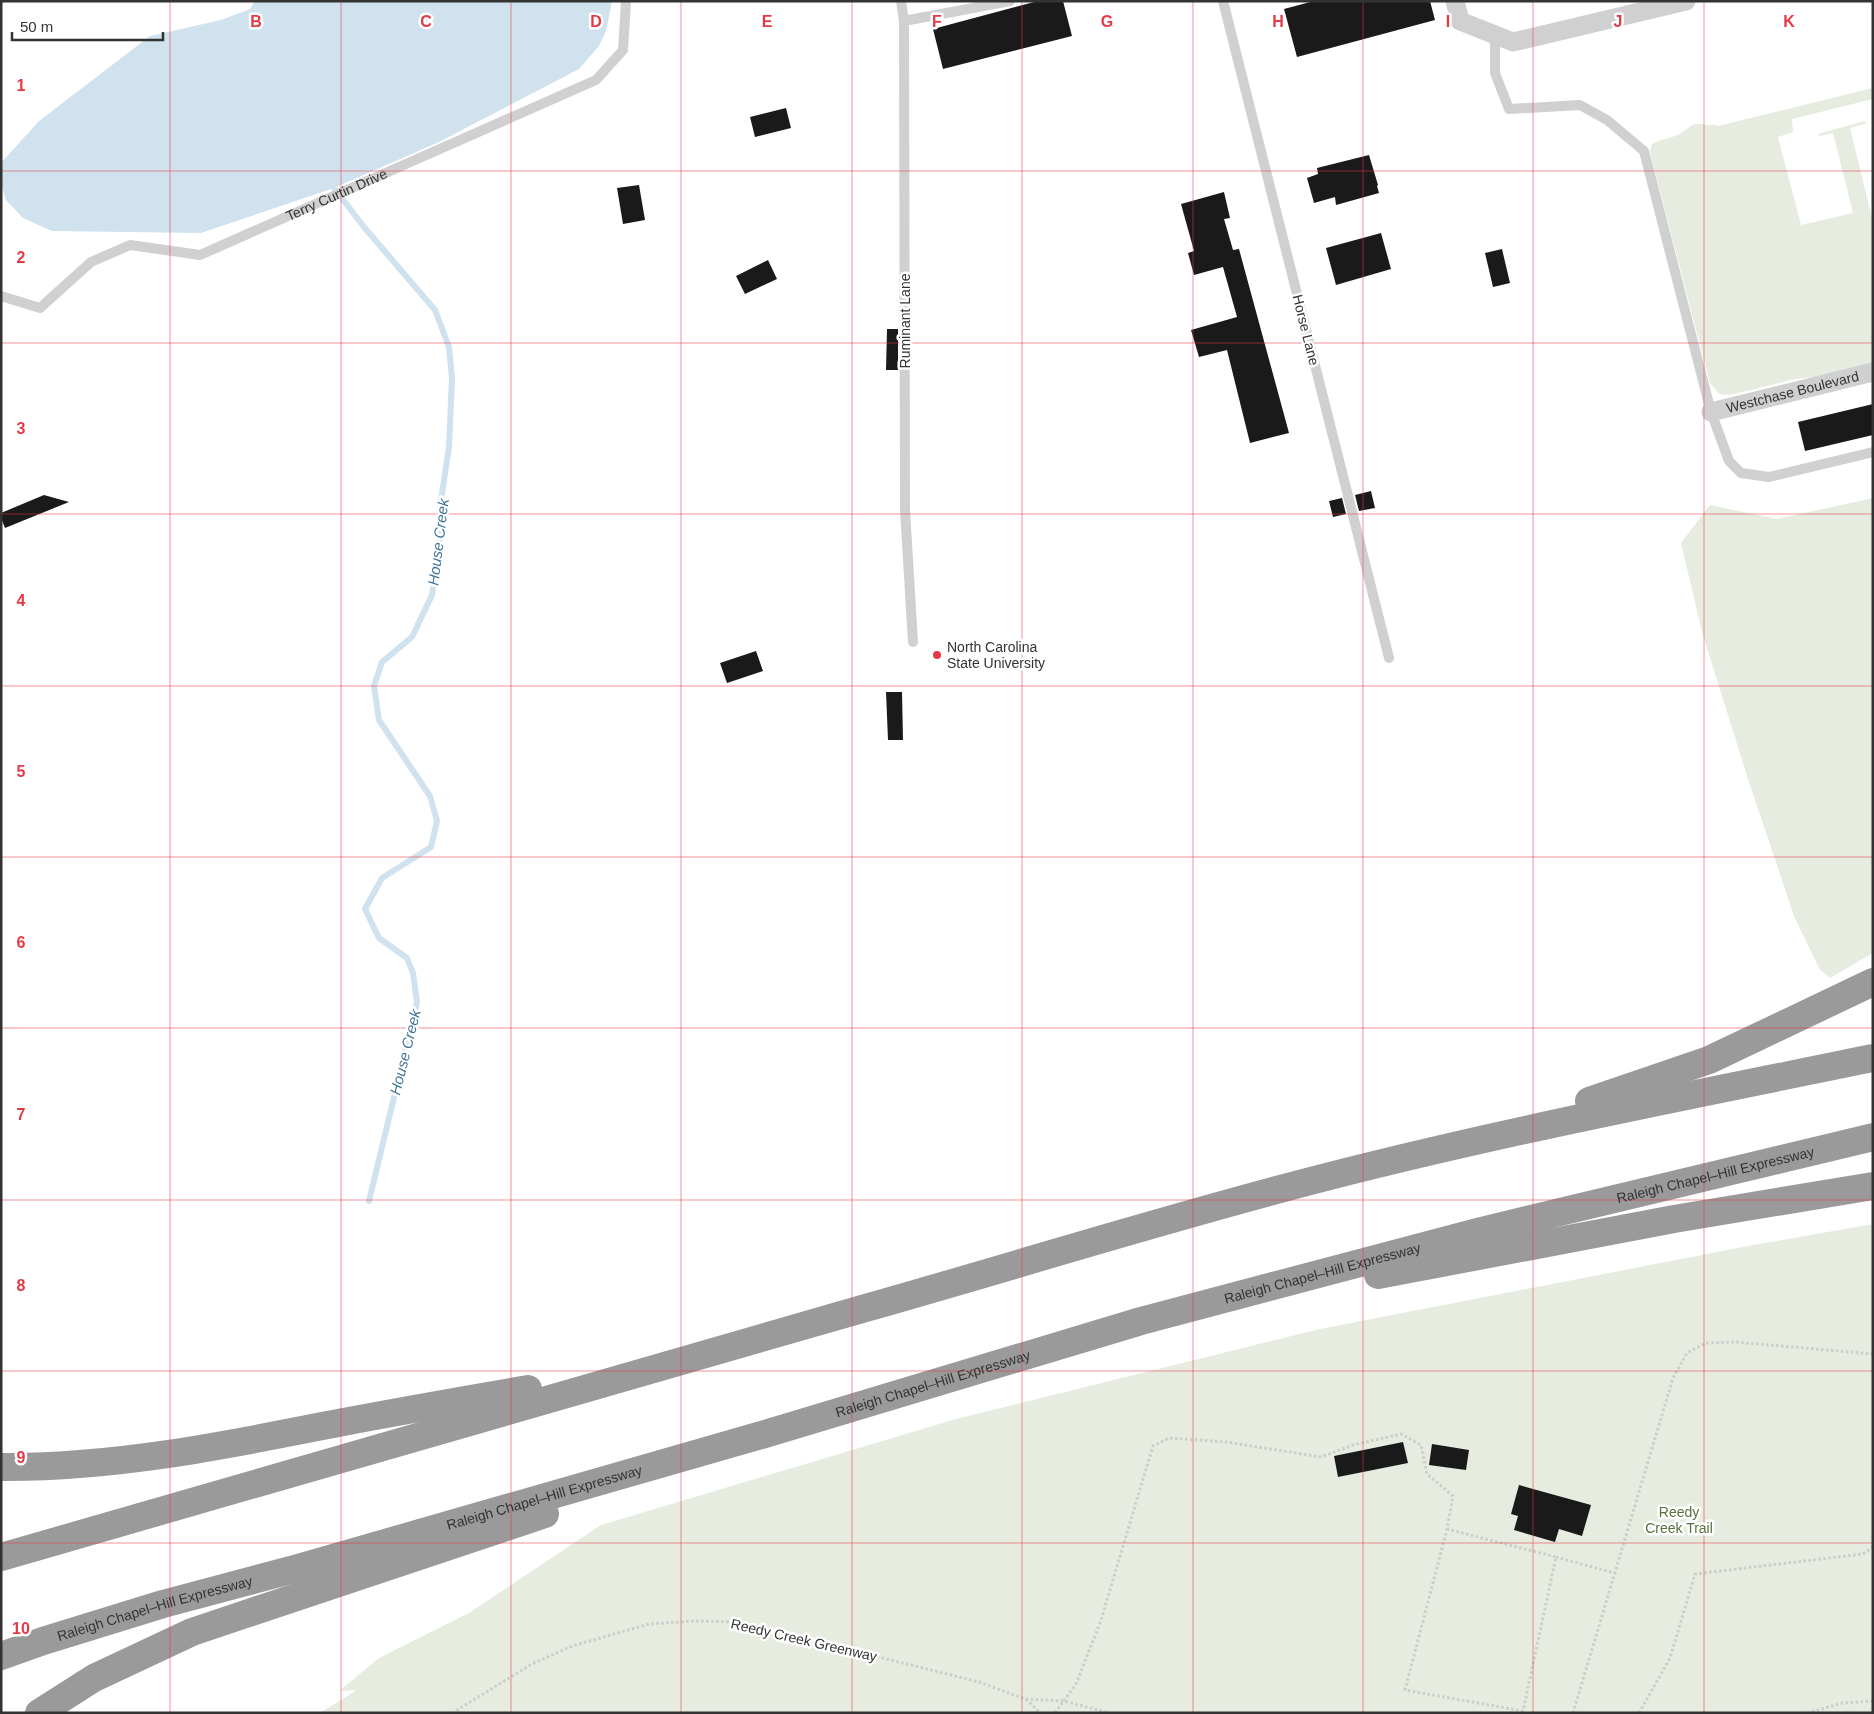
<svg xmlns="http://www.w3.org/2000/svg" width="1874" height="1714" font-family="Helvetica,sans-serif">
<rect width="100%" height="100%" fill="#fff"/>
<path fill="#e6ecdf" d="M1873,88V99L1792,119L1793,132L1778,137L1801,225L1853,213L1833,133L1820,136L1818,134L1864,121L1866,122L1865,124L1850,128L1873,222V363L1815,377L1795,379L1730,395L1719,394L1710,383L1652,161L1650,150L1652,144C1659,140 1667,139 1675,136C1691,131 1686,121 1706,125C1711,125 1714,124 1718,126Z
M1873,498V953L1830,978L1820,970L1794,916L1748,779L1702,632L1681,543L1710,505L1777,519Z
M1873,1224V1713H320L357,1690L339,1691L379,1658L469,1613L601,1525L956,1419L1320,1329L1748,1246Z"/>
<path fill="#cfe2ee" d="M255,1H612L606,31L599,46L579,69L439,142L334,188L201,233L52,231L23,218L6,200L2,187L1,163L39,121L150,36L221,20L250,9Z"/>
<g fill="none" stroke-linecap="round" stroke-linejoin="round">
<path stroke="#cfe2ee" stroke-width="6" d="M334,188L364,227L435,310L449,347L452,378L449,447L441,500L439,551L432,595L412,637L382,662L374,686L379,720L430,796L437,821L431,847L382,878L365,909L379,938L407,958L413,973L417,1002L369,1201"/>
</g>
<path fill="#1a1a1a" d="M1038,1H1063L1072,36L943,69L933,29Z
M1314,1H1430L1435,20L1297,57L1284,9Z
M786,108L791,128L755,137L750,117Z
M1369,155L1378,185L1377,186L1379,193L1336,205L1335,197L1314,203L1307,178L1318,174L1317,168Z
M639,185L645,220L623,224L617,188Z
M1224,192L1230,218L1224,219L1233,250L1239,249L1289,433L1250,443L1227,350L1199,357L1191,330L1237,317L1223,267L1194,275L1188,253L1194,251L1181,204Z
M1381,233L1391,269L1336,285L1326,248Z
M1502,249L1510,283L1493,287L1485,253Z
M768,260L777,279L745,294L736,276Z
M887,329H898V370H886Z
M1873,404V435L1805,451L1798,422Z
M1371,491L1375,508L1359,511L1355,495Z
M44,495L69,502L5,528L1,518V513Z
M1342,498L1346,514L1333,517L1329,501Z
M756,651L763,671L727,683L720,663Z
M886,692H902L903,740H888Z
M1403,1442L1408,1463L1338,1477L1334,1456Z
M1432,1444L1469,1450L1466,1470L1429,1465Z
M1519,1485L1591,1505L1582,1536L1559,1529L1555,1542L1514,1530L1518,1516L1511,1514Z"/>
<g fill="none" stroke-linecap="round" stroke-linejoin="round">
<path stroke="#cdcdcd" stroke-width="3" stroke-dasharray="2.5 2.5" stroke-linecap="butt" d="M1556,1557L1614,1573
M1026,1699L1040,1713
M452,1713L532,1664L572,1646L649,1624L693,1621L738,1622L979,1682L1025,1699L1064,1701L1109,1713
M1055,1713L1076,1684L1100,1623L1153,1446L1169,1438L1226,1442L1321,1457L1353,1445L1401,1434L1421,1445L1427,1474L1453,1496L1447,1529L1405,1690L1523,1711L1556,1557L1447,1529
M1573,1713L1673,1378L1687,1353L1706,1343L1735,1342L1873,1354
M1639,1713L1670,1658L1695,1574L1863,1554L1873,1547
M1807,1713L1843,1703L1873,1701"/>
<g stroke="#d0d0d0" stroke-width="10">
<path d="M901,1L904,21L905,510L913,642"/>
<path d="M1223,1L1389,658"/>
<path d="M904,21L1010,1"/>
<path d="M1495,35V73L1509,109L1580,105L1607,120L1644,151L1711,412L1729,461L1741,473L1769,477L1873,452"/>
<path id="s1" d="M1,296L40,308L91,262L130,245L200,255L596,80L623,50L626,1"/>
</g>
<g stroke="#d0d0d0" stroke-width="19">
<path d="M1455,1L1460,21L1513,42L1686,1"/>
<path id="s2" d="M1711,412L1873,372"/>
</g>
<g stroke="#9a9a9a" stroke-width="28">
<path d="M1589,1101L1709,1060L1873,982"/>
<path d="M1378,1275L1674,1219L1873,1186"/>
<path d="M1,1467C115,1468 227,1445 338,1423C401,1411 464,1400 528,1389"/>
<path d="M1,1557C288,1474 575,1391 862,1309C1018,1265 1173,1216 1330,1176C1510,1130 1692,1095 1873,1058"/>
<path id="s3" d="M1,1656L43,1641L163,1604L298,1568L765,1434L1141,1321L1481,1231L1873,1137"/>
<path d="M39,1713L94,1678L192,1632L545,1514"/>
</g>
</g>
<path fill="none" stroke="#e63946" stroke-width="1" stroke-opacity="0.55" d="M170,1V1713M341,1V1713M511,1V1713M681,1V1713M852,1V1713M1022,1V1713M1193,1V1713M1363,1V1713M1533,1V1713M1704,1V1713M1,171H1873M1,343H1873M1,514H1873M1,686H1873M1,857H1873M1,1028H1873M1,1200H1873M1,1371H1873M1,1543H1873"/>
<circle fill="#e63946" stroke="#fff" stroke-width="2" cx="937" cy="655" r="5"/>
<g text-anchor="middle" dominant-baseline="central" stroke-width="5" stroke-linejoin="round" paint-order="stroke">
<g font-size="14" fill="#333" stroke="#fff">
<text stroke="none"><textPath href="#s1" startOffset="372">Terry Curtin Drive</textPath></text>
<text transform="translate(905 321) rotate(-90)">Ruminant Lane</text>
<text transform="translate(1306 330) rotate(76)">Horse Lane</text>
<text stroke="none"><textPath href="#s2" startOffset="84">Westchase Boulevard</textPath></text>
<text stroke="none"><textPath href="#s3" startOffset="1781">Raleigh Chapel–Hill Expressway</textPath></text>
<text stroke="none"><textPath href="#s3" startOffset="1376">Raleigh Chapel–Hill Expressway</textPath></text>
<text stroke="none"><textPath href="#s3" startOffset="971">Raleigh Chapel–Hill Expressway</textPath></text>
<text stroke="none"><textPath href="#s3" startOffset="566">Raleigh Chapel–Hill Expressway</textPath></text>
<text stroke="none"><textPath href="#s3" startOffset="161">Raleigh Chapel–Hill Expressway</textPath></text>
<text transform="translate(804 1640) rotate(13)">Reedy Creek Greenway</text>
</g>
<g font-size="14" fill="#333" stroke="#fff" text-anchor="start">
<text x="947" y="647">North Carolina<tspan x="947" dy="16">State University</tspan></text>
</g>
<g font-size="14" fill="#56703f" stroke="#fff">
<text x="1679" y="1512">Reedy<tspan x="1679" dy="16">Creek Trail</tspan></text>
</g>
<g font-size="15" font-style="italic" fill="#3f7597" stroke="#fff">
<text transform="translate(438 542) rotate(-83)">House Creek</text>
<text transform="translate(405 1052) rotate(-76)">House Creek</text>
</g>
</g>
<g font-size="16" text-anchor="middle" font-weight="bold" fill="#e63946" stroke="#fff" stroke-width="5" stroke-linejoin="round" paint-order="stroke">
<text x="256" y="27">B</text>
<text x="426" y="27">C</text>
<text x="596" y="27">D</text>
<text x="767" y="27">E</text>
<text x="937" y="27">F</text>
<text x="1107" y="27">G</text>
<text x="1278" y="27">H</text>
<text x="1448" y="27">I</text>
<text x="1618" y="27">J</text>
<text x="1789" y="27">K</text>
<text x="21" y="91">1</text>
<text x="21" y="263">2</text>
<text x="21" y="434">3</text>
<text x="21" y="606">4</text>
<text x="21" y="777">5</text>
<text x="21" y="948">6</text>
<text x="21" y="1120">7</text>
<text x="21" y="1291">8</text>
<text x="21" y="1463">9</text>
<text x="21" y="1634">10</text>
</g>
<rect width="1874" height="1714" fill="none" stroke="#333333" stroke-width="5"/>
<path d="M12 32v8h151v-8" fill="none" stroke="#333333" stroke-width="2.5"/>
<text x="20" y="32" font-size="15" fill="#333333" stroke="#ffffff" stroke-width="4" paint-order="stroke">50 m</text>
</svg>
